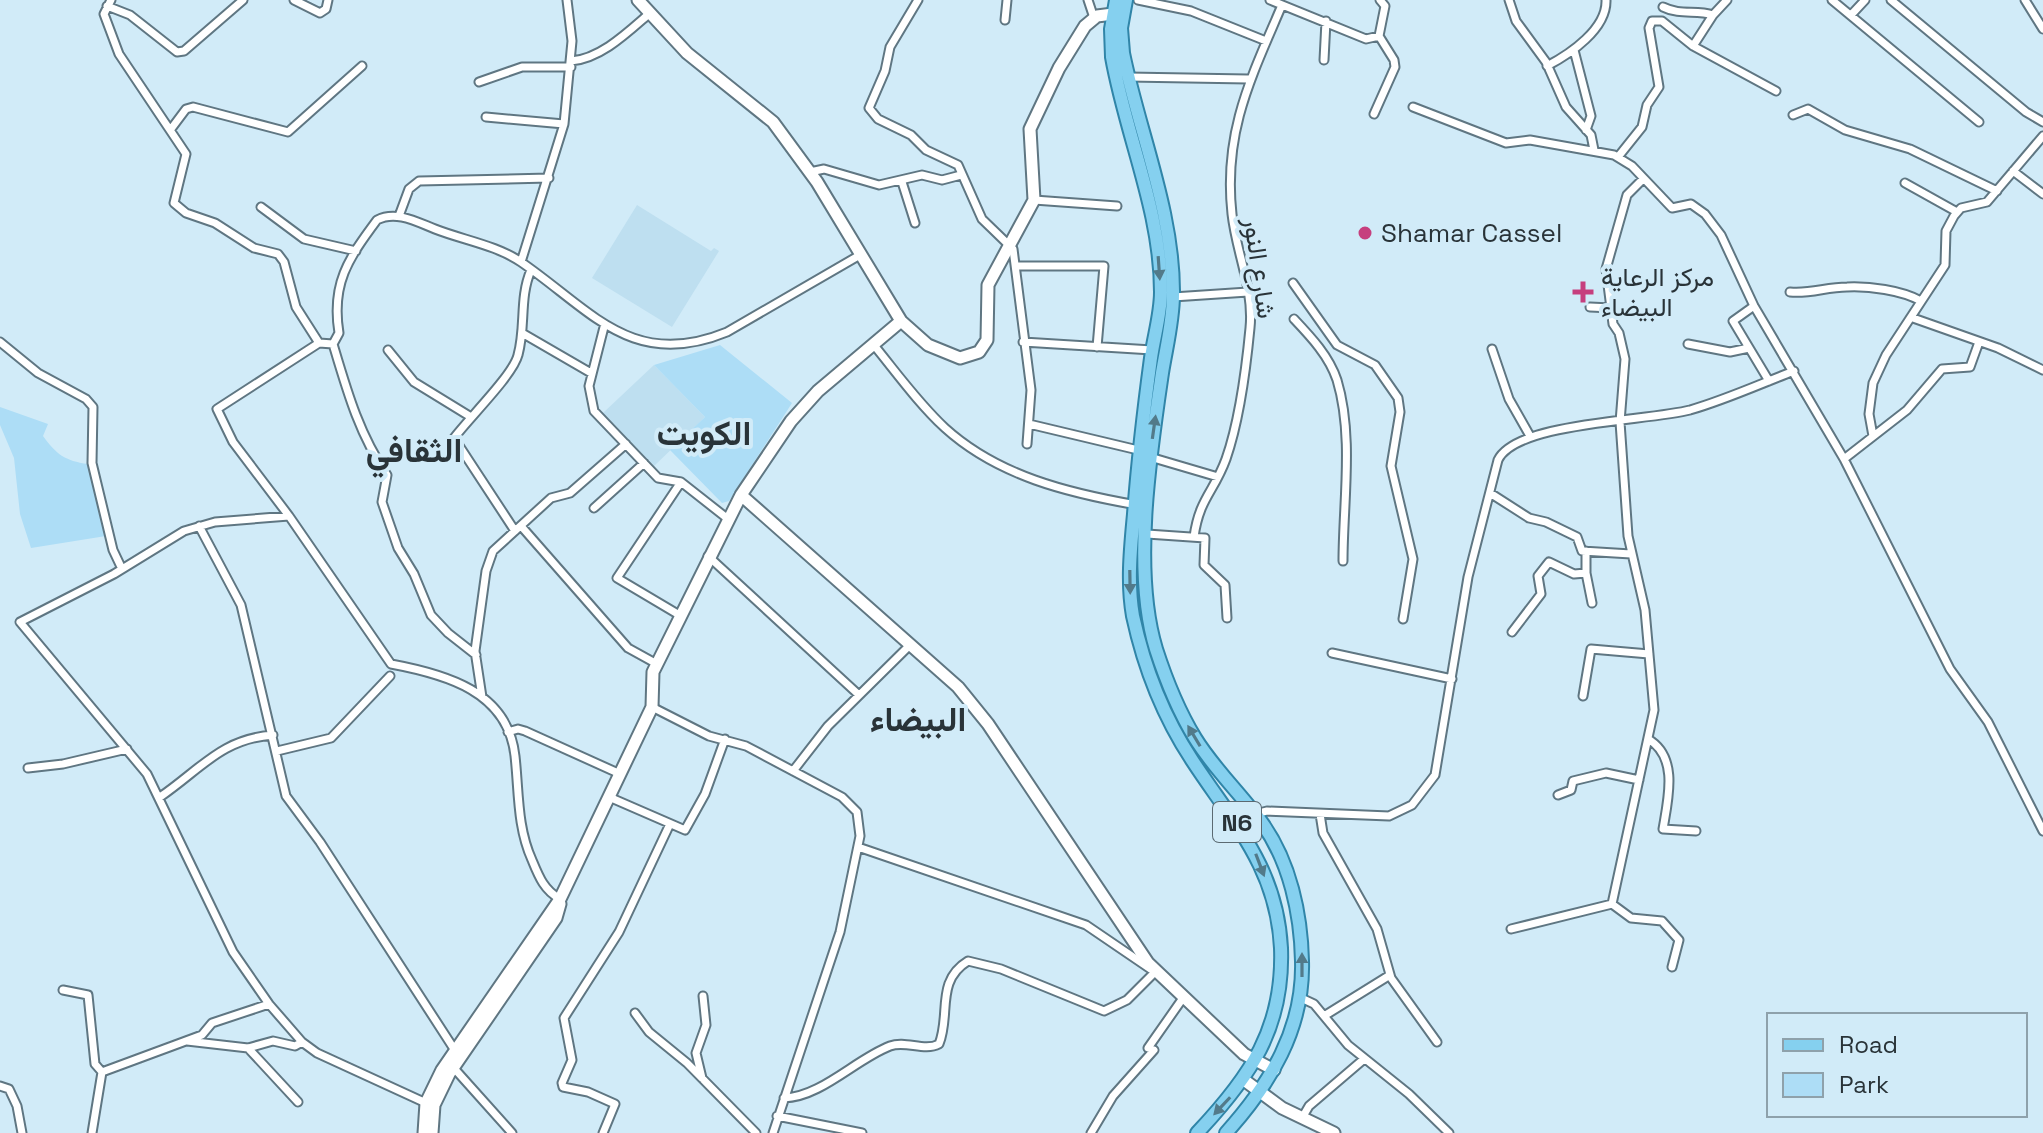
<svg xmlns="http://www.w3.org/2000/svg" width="2043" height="1133" font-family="'Space Grotesk',Vazirmatn,sans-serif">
<rect width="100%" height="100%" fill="#d1ebf8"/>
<path fill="#bedff0" d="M637,205L711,251L714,248L719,251L672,327L592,278Z
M654,365L705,417L654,466L603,413Z"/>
<path fill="#adddf6" d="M720,345L792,403L729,501L722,503L670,450L705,417L654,365Z
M0,407L48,424L43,436C56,454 65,461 88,464L106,536L31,548L20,514L14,458L0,425Z"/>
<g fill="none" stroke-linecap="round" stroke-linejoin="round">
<defs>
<path id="street" d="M111,0L104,14L119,54L186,154L174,203L186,213L215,223L254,248L278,254L284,262L296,307L319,343
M294,0L320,13L326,9L328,0
M918,0L890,47L885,71L869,108L878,119L911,135L926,150L958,165L982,219L1013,249L1031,390L1027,444
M1088,0L1094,18
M1138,0L1191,11L1266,41
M1270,0L1366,39L1379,36L1385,6L1380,0
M1509,0L1516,21L1546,62L1566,107L1591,135L1594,150
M1832,0L1979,122
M1891,0L2026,112L2043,122
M2025,0L2043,29
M107,6L130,15L177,52L184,51L243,0
M1663,7C1681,16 1696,9 1713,15L1727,0
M1851,15L1865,0
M1005,20L1007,0
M1693,46L1713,15
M1574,50L1591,116L1586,130
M1324,60L1326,21
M571,61C601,59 629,31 650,13
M1547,66C1570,54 1607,29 1606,0
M1128,77L1248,79
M479,82L522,67H571
M1413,107L1506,143L1530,140L1614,155L1632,166L1672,208L1691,204L1705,214L1721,235L1754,306L1844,459L1950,669L1988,722L2043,831
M1374,114L1395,67L1394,60L1379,36
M1793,115L1808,109L1845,130L1910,149L1997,191
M486,117L564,124
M171,129L186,109L193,107L288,132L362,66
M1618,157L1642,127L1647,105L1659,87L1649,28L1652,21H1662L1693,46L1776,91
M2013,171L2043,194
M810,172L824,169L879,185L922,175L942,180L961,175
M902,182L915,223
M1905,183L1957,212
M1034,200L1117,206
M261,207L304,239L356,251
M399,216L409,189L419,181L549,178
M521,262L564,124L572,41L567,0
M1018,266H1104L1097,347
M1293,283L1337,345L1375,365L1398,398L1400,412L1391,466L1413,559L1403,619
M1790,292C1811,294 1826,287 1847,287C1869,286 1901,290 1921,301
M1173,297L1248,292
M1754,306L1733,321L1769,381
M1590,307L1611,308
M1913,318L1998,348L2043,370
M1294,319C1311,337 1329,356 1337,380C1354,436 1343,503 1343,561
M604,327L589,386L594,411L658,478L681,482L728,519
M522,333L591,373
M0,342L38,373L86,399L93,407L92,463L113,550L122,569
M1023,342L1152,350
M873,344C896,372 918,403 945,428C998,476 1068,493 1137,505
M1688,344L1730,352L1749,348
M1492,349L1509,399L1530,436
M388,350L414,382L471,417
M1029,424L1138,450
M1873,436L1869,414L1873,383L1886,355L1945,265L1946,231L1954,216L1961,208L1987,202L2043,136
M1150,457L1218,477
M1844,459L1907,410L1942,369L1970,367L1979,342
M681,482L617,578L681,616
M1490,493L1529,518L1546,522L1577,537L1582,551L1631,554
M594,508L644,463
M289,516L233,442L217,409L319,343L333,344
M199,526L241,605L286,796L320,842L456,1052
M521,526L628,648L657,664
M515,531L454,438C469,418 513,375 518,355C526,326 519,298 531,270
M1147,534L1205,538L1204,565L1225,585L1227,618
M1194,537C1199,499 1214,492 1226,459C1240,419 1246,370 1250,328C1254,289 1236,252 1232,214C1223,132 1251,78 1282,5
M708,556L859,695
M1586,573L1592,603
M1512,632L1541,594L1538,576L1549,562L1574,574L1586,573V551
M1332,653L1452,679
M476,655L448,633L431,615L414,574L398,548L382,502L387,475C359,434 347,391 333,344L339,333C331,284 348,259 377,220C396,210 417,222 435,229C463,240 496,245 521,262C591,310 632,371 727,332L860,255
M1583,696L1591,649L1649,654
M482,697L475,651L486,571L493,551L551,498L570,493L626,444
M652,707L709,736L746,746L842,797L857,812L860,836L840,932L773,1133
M508,732L518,729L525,731L618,773
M1648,739C1679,757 1668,799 1663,829L1696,831
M277,751L331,738L390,676
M28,768L63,764L127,749
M793,771L828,726L911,644
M1558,795L1571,790L1573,781L1606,773L1639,780
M160,797C201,769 221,739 273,735
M609,797L685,830L705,794L725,739
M1255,814L1267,811L1389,816L1412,805L1435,775L1468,577L1498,460C1516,422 1648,421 1690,410C1725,400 1760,384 1794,371
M1320,814L1323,833L1377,929L1391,978L1437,1042
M1612,904L1654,710L1645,610L1628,536L1620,422L1625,359L1619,333L1613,324L1606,269L1627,195L1643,179
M1511,929L1612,904L1631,918L1662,921L1679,940L1672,967
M63,990L88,995L95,1064L102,1072
M1299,997L1314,1004L1348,1045L1409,1094L1449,1133
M635,1013L649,1032L687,1063L756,1133
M1324,1016L1390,975
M187,1041L248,1048L273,1041L295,1046L302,1042
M248,1048L298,1102
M452,1066L512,1133
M702,1078L696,1053L706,1025L703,996
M0,1086L9,1089L17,1106L22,1133
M784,1098C821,1097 856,1059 890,1046C906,1040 924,1052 939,1044C951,1015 935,981 968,961L1001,969L1104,1011L1127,1000L1155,972L1086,925L858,847
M426,1103L317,1053L302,1042L269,1004L233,952L147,774L20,622L114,574L184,531L215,522L289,516L391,664C445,674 508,691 515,756C519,792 517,827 532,860C539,877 544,890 560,899
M777,1116L862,1133
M1302,1118L1309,1106L1364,1059
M92,1133L102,1072L202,1035L212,1023L269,1004
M603,1133L615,1104L588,1092L563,1087L562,1083L572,1060L564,1018L619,932L669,826
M1091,1133L1113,1096L1154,1050L1148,1048L1183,998"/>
<path id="secondary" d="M638,0L687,53L773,122L817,182L901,321L928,345L960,358L979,352L987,340L988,285L1034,200L1030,129L1059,68L1085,26L1097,16L1113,14
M741,495L958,687L988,724L1148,963L1244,1054L1274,1070
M1244,1080L1282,1108L1334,1133
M424,1133L426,1103L442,1070L560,899L652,707L653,672L741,495L791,421L818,391L901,321
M432,1133L434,1105L449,1074L556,918L560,904"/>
<path id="primary" d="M1116,0L1111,29L1112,57C1126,136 1161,211 1161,292C1161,314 1154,336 1151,358C1144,410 1138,461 1134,514C1131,547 1127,582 1133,616C1144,667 1163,716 1192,760C1233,823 1277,867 1281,948C1284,1028 1250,1077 1197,1133
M1126,0L1121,28L1123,53C1139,132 1174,213 1173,295C1173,321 1166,348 1162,373C1150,454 1132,571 1156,649C1166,680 1178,710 1195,738C1214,769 1241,794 1262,823C1290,862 1301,914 1302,961C1304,1029 1270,1084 1226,1133"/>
</defs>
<use href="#street" stroke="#5f7682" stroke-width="11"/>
<use href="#secondary" stroke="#5f7682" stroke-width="15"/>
<use href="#primary" stroke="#3085a8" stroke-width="16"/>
<use href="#street" stroke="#fff" stroke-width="7"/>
<use href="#secondary" stroke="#fff" stroke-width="11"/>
<use href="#primary" stroke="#85d0ef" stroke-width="12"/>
</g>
<defs><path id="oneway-solid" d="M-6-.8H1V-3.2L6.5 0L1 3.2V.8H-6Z" transform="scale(2)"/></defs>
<g fill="#527a8a">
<use href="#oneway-solid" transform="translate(1159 268) rotate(86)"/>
<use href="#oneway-solid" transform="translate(1154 427) rotate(-82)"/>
<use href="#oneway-solid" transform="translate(1130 582) rotate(89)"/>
<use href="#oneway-solid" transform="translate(1194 736) rotate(-121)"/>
<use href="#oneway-solid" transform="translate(1260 865) rotate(69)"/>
<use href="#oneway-solid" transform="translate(1302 965) rotate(-90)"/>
<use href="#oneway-solid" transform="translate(1222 1106) rotate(133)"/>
</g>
<g fill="#c63f7e" stroke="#d1ebf8" stroke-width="3">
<circle cx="1365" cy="233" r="8"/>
<path d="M1579 280h8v8h8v8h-8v8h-8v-8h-8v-8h8z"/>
</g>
<g text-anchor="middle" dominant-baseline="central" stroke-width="8" stroke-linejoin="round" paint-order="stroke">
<rect fill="#d1ebf8" stroke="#5b6a72" stroke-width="2" x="1213" y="802" width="48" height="40" rx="6"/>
<g font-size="24" font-weight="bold" fill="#293338">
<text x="1237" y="822">N6</text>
</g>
<g font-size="26" fill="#293338" stroke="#d1ebf8" text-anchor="start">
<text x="1381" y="233">Shamar Cassel</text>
<text x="1601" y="277">مركز الرعاية<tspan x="1601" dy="30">البيضاء</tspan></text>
</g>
<g font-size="26" fill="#293338" stroke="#d1ebf8">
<text transform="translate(1260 268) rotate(82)">شارع النور</text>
</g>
<g font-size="34" font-weight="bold" fill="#293338" stroke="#d1ebf8">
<text x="704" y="433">الكويت</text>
<text x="414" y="450">الثقافي</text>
<text x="918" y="719">البيضاء</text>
</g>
</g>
<rect x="1767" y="1013" width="260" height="104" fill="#d1ebf8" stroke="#8ea1ab" stroke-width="2"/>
<rect x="1783" y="1039" width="40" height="12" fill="#85d0ef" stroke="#8ea1ab" stroke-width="2"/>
<text x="1839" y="1053" font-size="24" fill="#293338">Road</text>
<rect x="1783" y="1073" width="40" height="24" fill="#adddf6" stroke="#8ea1ab" stroke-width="2"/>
<text x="1839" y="1093" font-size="24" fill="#293338">Park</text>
</svg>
